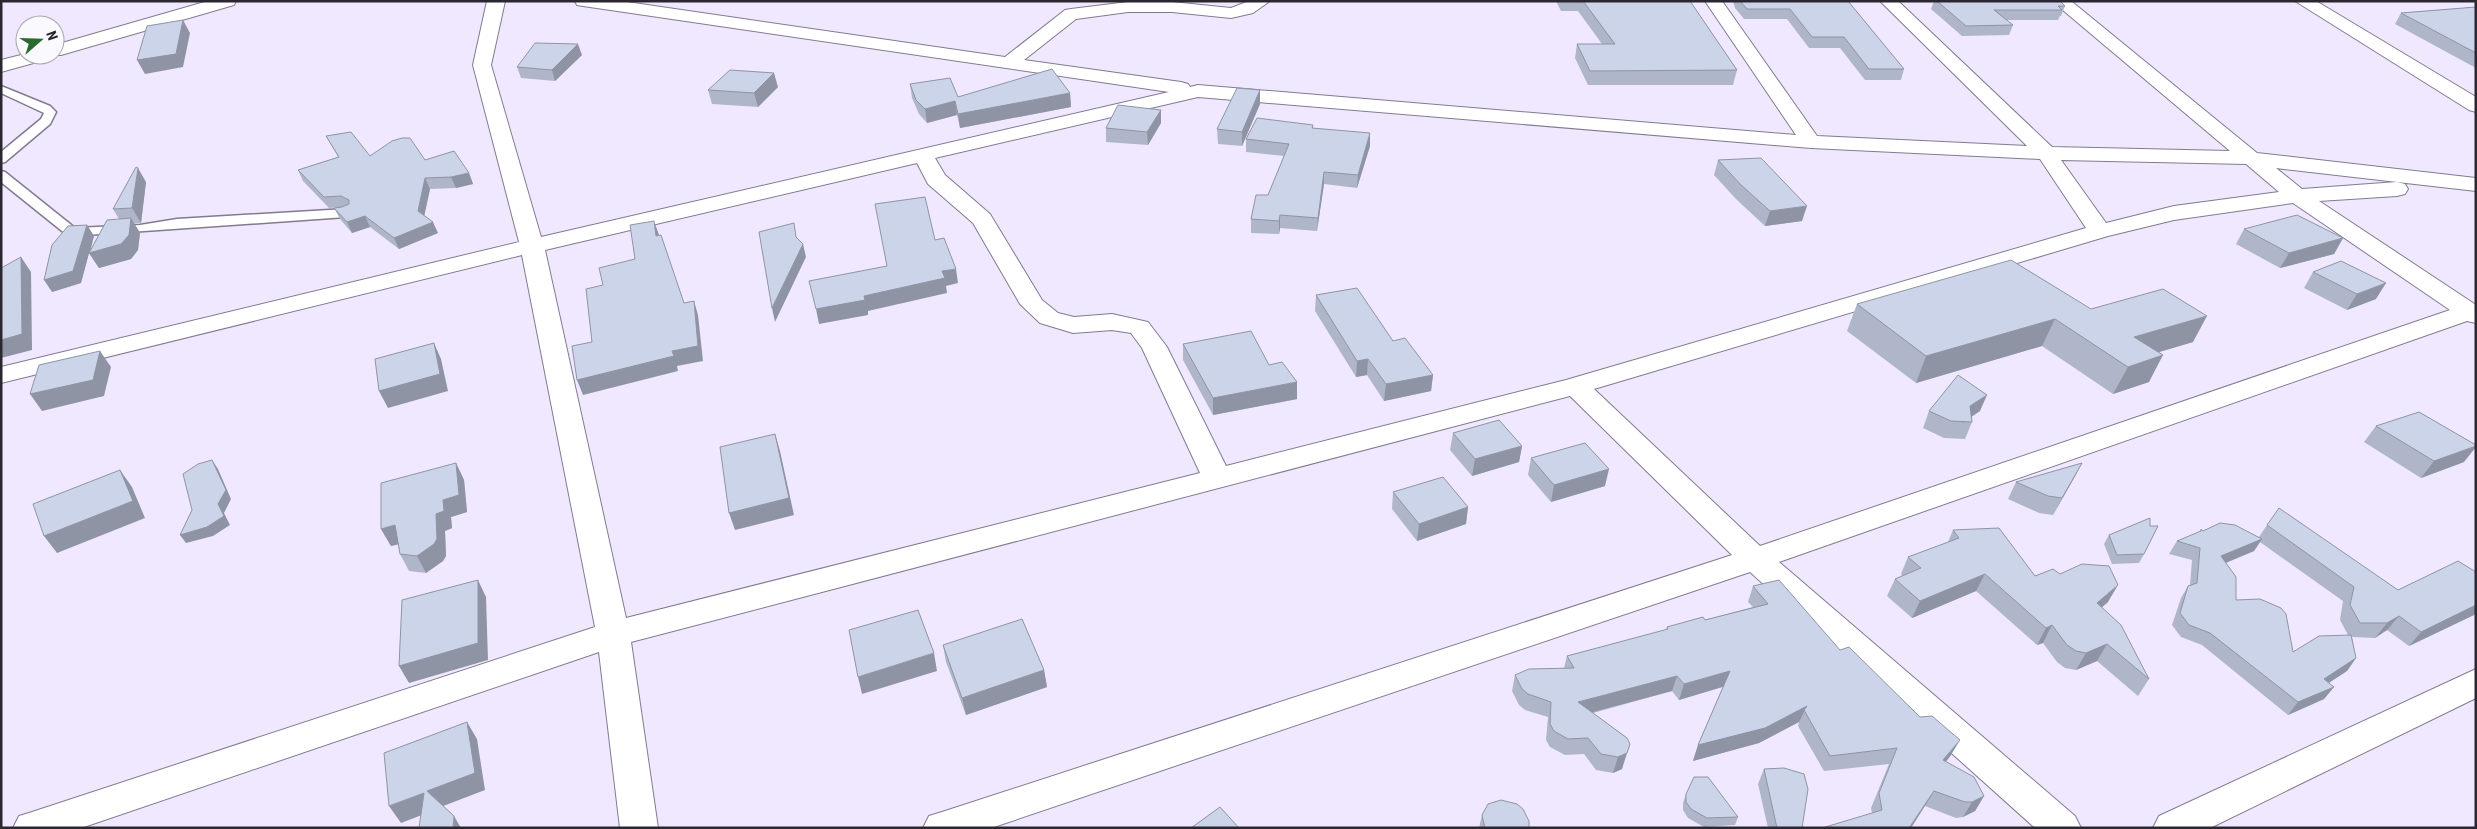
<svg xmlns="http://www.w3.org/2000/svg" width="2477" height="829" font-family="'Roboto Condensed',sans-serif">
<rect width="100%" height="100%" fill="#f0e8ff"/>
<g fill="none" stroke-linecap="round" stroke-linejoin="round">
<defs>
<path id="lane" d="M1,86L50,106L56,112L50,124L5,162L1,163V152L41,119L44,113L1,93Z
M1,171L5,172L75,228L140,225L177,219L346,209L353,213L346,217L72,236L67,235L1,182Z"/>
<path id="street" d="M208,1H236L234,5L61,55H50L48,59L1,72V60L25,54L55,55V45Z
M487,1H505L491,65L541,237L1169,92L583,6L577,5L575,1H620L1005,57L1065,10L1071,9L1128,2H1172L1231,8L1249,1H1270L1253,13L1231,18L1172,12H1128L1076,19L1024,60L1181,82L1188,84L1190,87L1198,85L1796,135L1705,1H1722L1817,136L2027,146L1880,1H1898L2052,147L2230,151L2052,1H2071L2257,153L2476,178V191L2276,168L2302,189L2397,182L2405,184L2408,189L2405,194L2397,196L2319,201L2476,305V323L2467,321L1779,562L2075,816L2081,828H2035L1750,572L991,828H923L929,816L942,812L1732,555L1570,396L631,642L658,828H620L599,652L81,828H13L19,816L32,812L595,627L522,255L1,383V367L519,242L473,65ZM1198,97L1811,148L2040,159L2086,228L1566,380L1226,466L1167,347L1148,322L1112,314L1074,317L1058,313L1042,300L990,214L945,175L935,158ZM2061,160L2246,164L2279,192L2174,206L2106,223ZM917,163L928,184L973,223L1020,304L1040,323L1073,333L1112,330L1131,333L1142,348L1200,473L626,618L545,250ZM2293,203L2450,310L1760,546L1594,389L2108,236L2174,220Z
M2295,1H2316L2476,97V112L2469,110Z
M2476,669V698L2210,828H2153L2159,816Z"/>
</defs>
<use href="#lane" stroke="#827b90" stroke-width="3"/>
<use href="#street" stroke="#827b90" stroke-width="2"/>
<use href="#lane" fill="#fff" fill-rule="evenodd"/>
<use href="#street" fill="#fff" fill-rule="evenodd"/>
</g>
<path fill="#afb6c9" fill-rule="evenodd" d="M1556,1H1690L1737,70L1733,85H1588L1575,58L1577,44H1602L1578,11H1561Z
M1733,1H1848L1904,69L1901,80H1865L1840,48H1809L1787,19H1744L1735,8Z
M1934,1H2060L2065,6L2061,16H2060L2058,20H2007L2013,25L2009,35L1962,36L1931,9Z
M2476,7V68L2395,24L2401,13Z
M582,55L555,81L521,78L517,67Z
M910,84L958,97L1070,93L1071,107L960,128L957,115L927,123L919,114L912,98Z
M778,87L758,107L712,104L708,90Z
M1260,90V104L1242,146L1218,144L1217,129Z
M1161,110V123L1148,145L1106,142V128Z
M1313,125V128L1370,146L1357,188L1324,184L1317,231L1280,228L1279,234L1251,233V219L1268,195L1284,156L1246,152V139Z
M326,136L370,156L425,160L469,173L473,184L456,188L430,189L424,215L438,233L399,249L370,227L352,233L340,219L334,208L342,207L329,208L303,181L298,170L338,157Z
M1718,160L1802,221L1765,226L1736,199L1714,175Z
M146,182L141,223H134L140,233L138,250L131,259L99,268L89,253L81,283L52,292L87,225L94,236L90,250L119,219L113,209Z
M2244,229L2343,238L2334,254L2280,268L2236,244Z
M2313,272L2376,299L2347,310L2304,288Z
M1316,295L1393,341L1433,375L1431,391L1384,401L1367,375L1356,377L1315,311Z
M1857,304L2091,309L2193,342L2159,352L2149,382L2113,394L2042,346L1916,383L1847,331Z
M1183,344L1269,365L1297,382V399L1213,415L1183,360Z
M1929,411H1980L1971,417L1972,422L1965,439L1944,438L1923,428Z
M2376,426L2464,462L2421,478L2364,442Z
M1453,433L1522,446L1519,462L1472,476L1450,450Z
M1531,458L1605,486L1551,502L1528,475Z
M456,463L464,480L467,512L451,517L452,528L445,531L446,556L443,561L426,573L409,571L400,554L398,544L391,546L381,529Z
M2082,463L2053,515L2039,513L2008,499L2016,482Z
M1393,492L1468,507L1466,524L1417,541L1392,509Z
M2267,525L2398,590L2476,572V614L2409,646L2387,630L2375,638L2352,637L2356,658L2347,671L2328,683L2334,687L2324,699L2288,715L2202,645L2181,637L2172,625L2181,598L2188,586L2190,585L2192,560L2169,554L2177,541L2200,532L2201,529L2203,531L2259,537ZM2260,542L2343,601L2340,620L2348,635L2293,652L2236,600L2226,563L2254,551Z
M2150,526L2144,554L2139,563L2112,564L2104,544L2109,535Z
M1953,530L2035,576L2060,574L2108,602L2102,607L2149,679L2138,696L2097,661L2076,670L2065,668L2057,662L2043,643L2037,645L1976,591L1912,618L1887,596L1895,579L1902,576L1901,574L1908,557L1948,542Z
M1753,586L1840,650L1951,755L1946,762L1984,796L1975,811L1963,817L1956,818L1925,806L1872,813L1871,808L1889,764L1824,771L1798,726L1799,722L1759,743L1693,761L1698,745L1723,687L1679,700L1672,691L1593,713L1627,738L1622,769L1613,773L1596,770L1584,754L1565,755L1550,747L1546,740L1548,717L1525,710L1519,705L1512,691L1515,675L1564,668L1567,656L1666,630L1667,627L1705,620L1753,607L1748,602Z
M943,645L1044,670L1047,687L966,715L946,662Z
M1764,769L1802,828H1768L1758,784Z
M1686,794L1738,817L1735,825L1704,827L1688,818L1683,810V803Z
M1482,815L1529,828H1479Z"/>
<path fill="#8f94a4" d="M183,20L190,33L183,67L145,74L137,60Z
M578,44L582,55L555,81L552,70Z
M774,73L778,87L758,107L754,93Z
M1260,90V104L1242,146V132Z
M1070,93L1071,107L960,128L958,114Z
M955,101L957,115L927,123L925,109Z
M1161,110V123L1148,145L1147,132Z
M1370,133V146L1357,188L1358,175Z
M138,168L146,182L141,223L132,208Z
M1324,172V184L1317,231L1318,218Z
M469,173L473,184L456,188L451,177Z
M425,178L430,189L423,222L418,211Z
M1807,206L1802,221L1765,226L1770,211Z
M1280,215V228L1279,234V221Z
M365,216L370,227L352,233L347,222Z
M131,218L140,233L138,250L131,259L99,268L89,253L81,283L52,292L44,280L87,225L94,236L90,252Z
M654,221L659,235L656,236Z
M433,222L438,233L399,249L394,238Z
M2343,238L2334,254L2280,268L2289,253Z
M803,244L806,257L775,322L772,308Z
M21,257L31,272L32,350L1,358V340Z
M956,269L958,283L946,286L947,293L868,311V315L819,324L816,309L864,296L942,271Z
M2386,283L2376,299L2347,310L2357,294Z
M694,301L698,315L703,361L677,366L678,371L583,395L577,380L672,351Z
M2207,316L2193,342L2122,363L2134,337Z
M2055,319L2042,346L1916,383L1926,356Z
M434,343L441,359L448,391L388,408L379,391Z
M100,351L111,367L104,396L42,411L30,394Z
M2163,355L2149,382L2113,394L2128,367Z
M1368,359L1367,375L1356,377L1357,361Z
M1433,375L1431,391L1384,401L1386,384Z
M1297,382V399L1213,415V398Z
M1987,395L1980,411L1962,423L1970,406Z
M775,434L780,451L794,515L735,530L729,513Z
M1522,446L1519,462L1472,476L1475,459Z
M2476,446V447L2464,462L2421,478L2434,461Z
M212,460L218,469L231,499L224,513L230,525L213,536L186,543L180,535L218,504Z
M456,463L464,480L467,512L451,517L452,528L445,531L446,556L443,561L426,573L417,556L443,500Z
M2082,463L2073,480L2053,515L2062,498Z
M1609,469L1605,486L1551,502L1554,485Z
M120,470L132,487L145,518L57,553L44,536Z
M1468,507L1466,524L1417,541L1419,524Z
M395,525L404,543L391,546L381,529Z
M2262,539L2254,551L2213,568L2221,556Z
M1985,574L1976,591L1912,618L1920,601Z
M478,580L486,597L488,660L409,683L399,666Z
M2118,585L2108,602L2087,620L2097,603Z
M2476,605V614L2409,646L2421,632Z
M2399,616L2387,630L2375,638L2387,623Z
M2052,625L2043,643L2037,645L2046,628Z
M2107,644L2097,661L2076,670L2086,653Z
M934,653L937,671L862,694L858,677Z
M2356,658L2347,671L2315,692L2324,679Z
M1044,670L1047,687L966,715L962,698Z
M1730,671L1725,686L1679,700L1684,684Z
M1677,676L1672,691L1574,717L1578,702Z
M2334,687L2324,699L2288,715L2298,702Z
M1807,706L1799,722L1759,743L1693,761L1698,745Z
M467,722L477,739L485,790L438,808L427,791Z
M1960,740L1951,755L1935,775L1943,760Z
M1630,744L1622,769L1613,773L1618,757Z
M1934,791L1925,806L1911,828H1909Z
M424,793L435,810L401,823L389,806Z
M1984,796L1975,811L1963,817L1972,802Z
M454,816L461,828H453Z"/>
<path fill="#ccd4ea" stroke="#8f94a4" d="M1583,1H1690L1737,70L1590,71L1577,44H1615Z
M1740,1H1848L1904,69H1869L1844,37H1812L1790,9H1747Z
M1937,1H2060L2065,6H2058L2062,10H1994L2013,25L1966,26Z
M2476,7V53L2401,13Z
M183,20L176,54L137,60L147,26Z
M535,43L578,44L552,70L517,67Z
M1052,69L1070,93L958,114L955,101L925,109L916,100L910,84L950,78L958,97Z
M730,70L774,73L754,93L708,90Z
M1237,88L1260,90L1242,132L1217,129Z
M1118,105L1161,110L1147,132L1106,128Z
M1257,118L1313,125L1312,128L1370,133L1358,175L1324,172L1318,218L1280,215L1279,221L1251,219L1256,195H1268L1289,144L1246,139Z
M351,132L370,156L392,141L402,138H410L425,160L454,151L469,173L451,177L425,178L418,211L433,222L394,238L365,216L347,222L334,208L342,207L349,204V200L341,196L324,197L298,170L339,157L326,136Z
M1761,158L1807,206L1770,211L1740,184L1718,160Z
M136,167L138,168L132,208L113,209Z
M925,197L935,240L944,238L956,269L942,271L945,278L864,296L865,300L816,309L809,281L887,266L875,204Z
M2297,215L2343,238L2289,253L2244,229Z
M131,218L129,235L121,244L89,253L107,220Z
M654,221L656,236L661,235L684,303L694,301L698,346L672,351L674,356L577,380L572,346L592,342L586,289L603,285L599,268L635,259L630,225Z
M794,223L796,237L803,244L772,308L759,232Z
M87,225L73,271L44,280L52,245L68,226Z
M21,257L22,334L1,340V268Z
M2011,260L2091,309L2163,289L2207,316L2134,337L2163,355L2128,367L2055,319L1926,356L1857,304Z
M2341,261L2386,283L2357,294L2313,272Z
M1357,288L1393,341L1405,338L1433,375L1386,384L1368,359L1357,361L1316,295Z
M1251,331L1269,365L1282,362L1297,382L1213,398L1183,344Z
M434,343L440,374L379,391L375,359Z
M100,351L93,380L30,394L39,365Z
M1958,375L1987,395L1970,406L1972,422L1951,421L1929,411Z
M2419,412L2476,445V446L2434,461L2376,426Z
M1499,420L1522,446L1475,459L1453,433Z
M775,434L789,498L729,513L720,447Z
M1585,443L1609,469L1554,485L1531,458Z
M212,460L226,490L218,504L224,516L207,527L180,535L192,510L183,474L198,464Z
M456,463L459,495L443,500L444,511L436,514L437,539L434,544L417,556L400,554L395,525L381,529V483Z
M2082,463L2062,498L2048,496L2016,482Z
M120,470L133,501L44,536L33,504Z
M1443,477L1468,507L1419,524L1393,492Z
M2279,508L2398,590L2458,561L2476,572V605L2421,632L2399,616L2387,623H2360L2350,605L2354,587L2267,525Z
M2150,518V526H2158L2144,554L2117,555L2109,535Z
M2220,523L2235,525L2262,539L2221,556L2236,577V600L2260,599L2281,608L2286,614L2293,652L2319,636L2351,635L2356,658L2324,679L2334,687L2298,702L2210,633L2189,625L2180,613L2188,586L2197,583L2200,548L2177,541L2201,531V529L2203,531Z
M1999,528L2035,576L2053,569L2060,574L2082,564L2109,566L2118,585L2097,603L2121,625L2149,679L2107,644L2086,653L2076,651L2067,645L2052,625L2046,628L1985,574L1920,601L1895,579L1921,568L1908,557L1959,538L1953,530Z
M478,580V643L399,666L402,600Z
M1779,580L1840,650L1849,647L1920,717L1932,716L1960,740L1943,760L1974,777L1984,796L1972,802H1965L1934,791L1909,828H1822L1882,810L1879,793L1897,748L1830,756L1804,710L1807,706L1765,728L1698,745L1730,671L1684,684L1677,676L1578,702L1627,738L1630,744L1627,753L1618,757L1601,754L1588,738L1568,739L1554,731L1550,724L1551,702L1528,694L1522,689L1515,675L1529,669L1574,668L1567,656L1668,629L1667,627L1703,617L1705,620L1768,604L1753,586Z
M918,610L934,653L858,677L849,630Z
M1022,619L1044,670L962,698L943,645Z
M467,722L475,773L427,791L454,816L453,828H419L424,793L389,806L384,753Z
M1784,768L1804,774L1808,789L1802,828H1777L1764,769Z
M1694,777H1708L1738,817L1707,818L1691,809L1686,802V794Z
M1501,800L1517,804L1523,809L1529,821V828H1485L1482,815L1488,804Z
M1220,807L1239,828H1191Z"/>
<rect width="2477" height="829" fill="none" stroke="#2a2730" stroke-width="5"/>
<g transform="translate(40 40) rotate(70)"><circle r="24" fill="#faf9fd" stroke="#a7a5ab"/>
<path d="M0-4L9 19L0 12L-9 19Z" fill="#296a33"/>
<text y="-8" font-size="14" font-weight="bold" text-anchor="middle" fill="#2a2730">N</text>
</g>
</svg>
